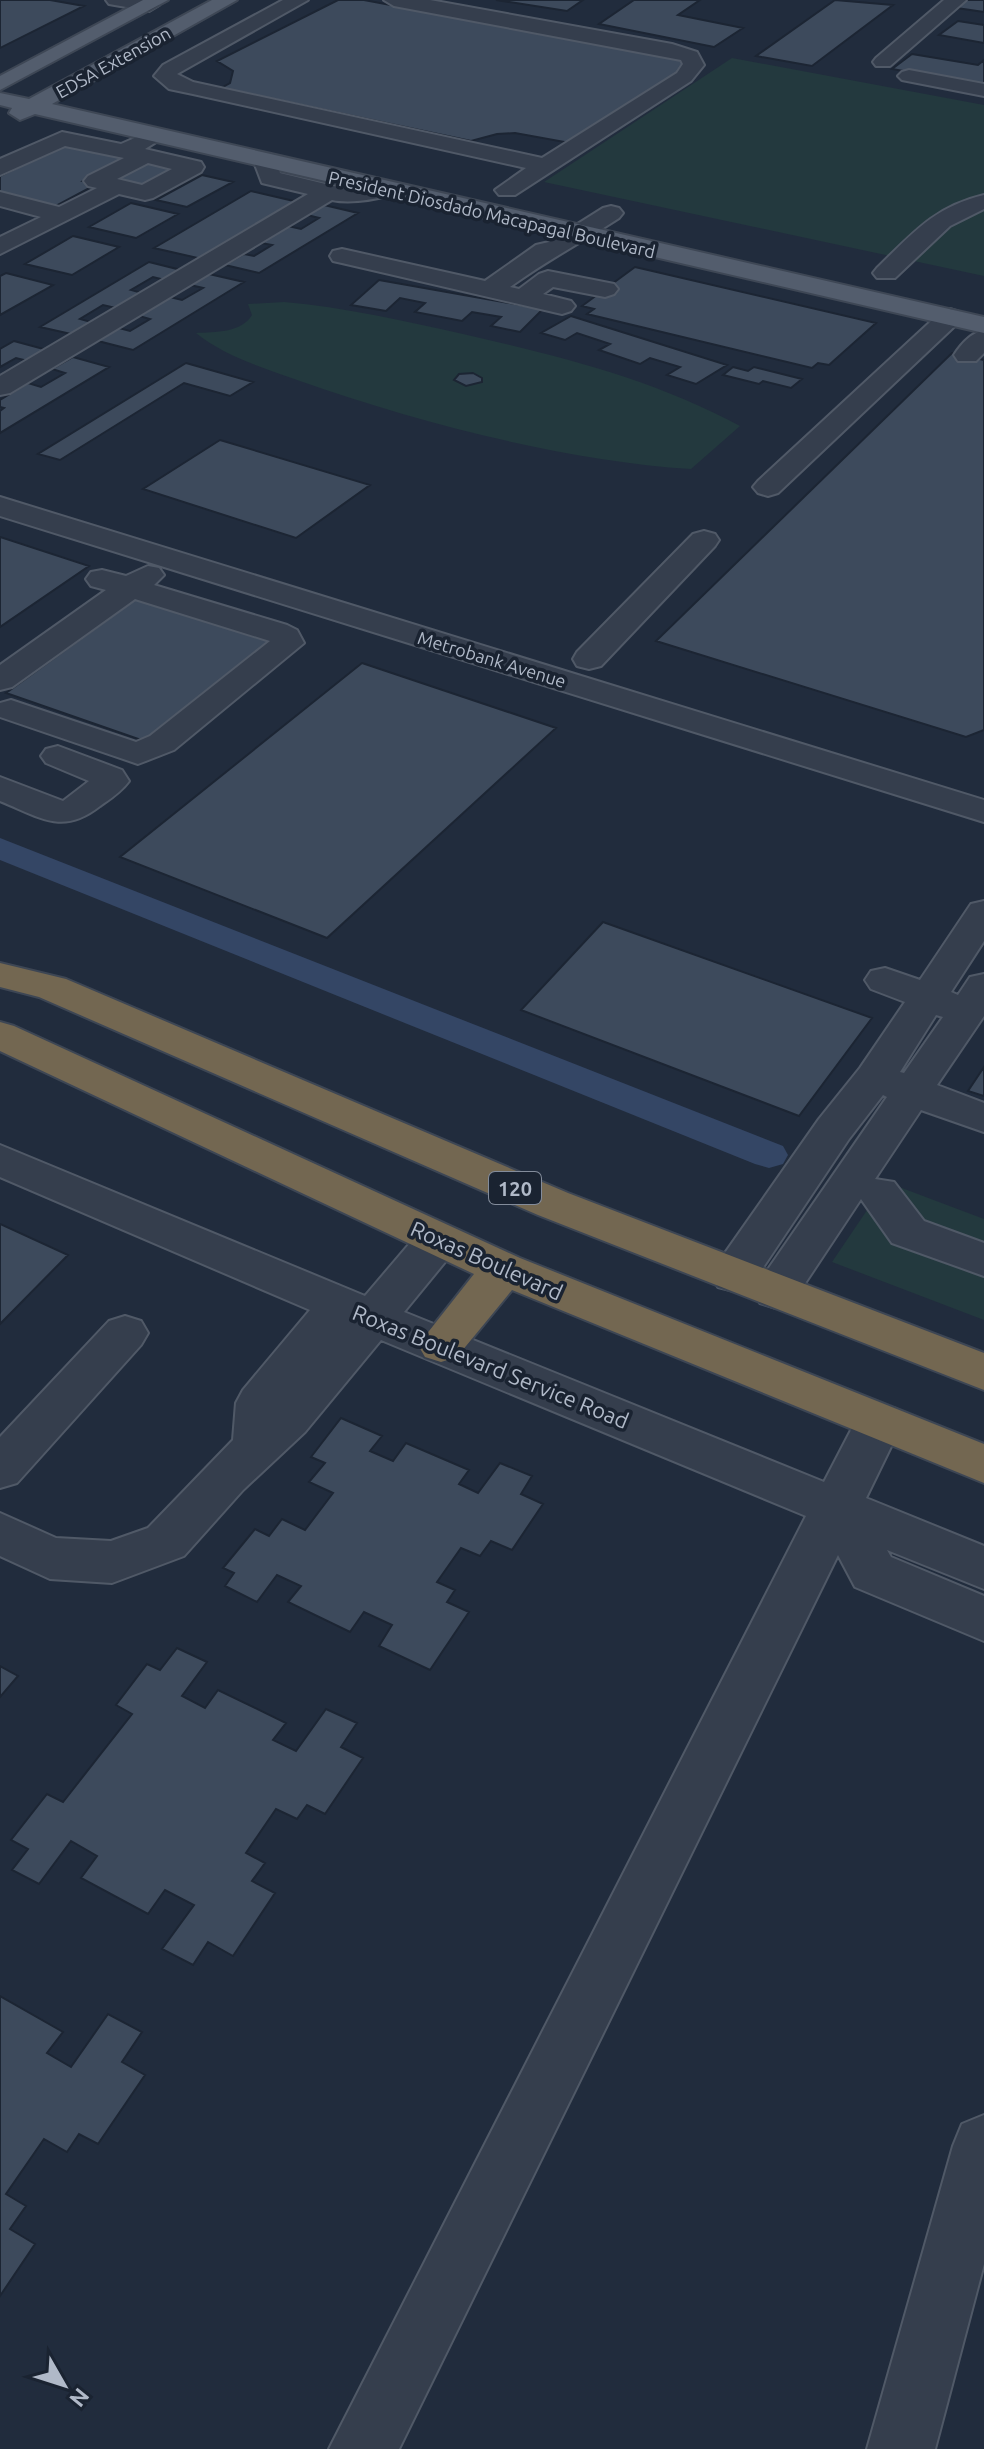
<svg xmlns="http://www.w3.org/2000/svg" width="984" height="2449" font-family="Ubuntu,sans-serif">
<rect width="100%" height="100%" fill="#212c3d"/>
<path fill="#23393e" d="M732,58L984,105V276L544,182Z
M284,302C344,307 404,321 463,334C559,356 653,379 740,426L691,469C566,461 419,423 300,381C264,368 226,357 196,333C215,332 241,333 252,315L248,304Z
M886,1182L984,1219V1320L832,1262Z"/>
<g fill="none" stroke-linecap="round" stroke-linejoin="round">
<path fill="#344665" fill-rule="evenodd" d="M0,838L783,1146L788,1155L783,1164L769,1168L755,1164L0,860Z"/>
</g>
<path fill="#3d4a5c" stroke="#1c2533" stroke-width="2" d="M0,0H50L84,6L0,48Z
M338,0H364L502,26L671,51L690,66L570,143L515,133L497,134L471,141L221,88L230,83L233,71L217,61Z
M496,0H583L567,11Z
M634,0H700L678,15L743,28L714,47L599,24Z
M835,0L893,5L812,66L756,56Z
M959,0H984V12L950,7Z
M958,21L984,25V43L939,35Z
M912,54L978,65L984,60V85L892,69Z
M68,143L130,157L83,181L97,184L54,207L0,193V176Z
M145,159L183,168L145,188L107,179Z
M202,175L233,182L187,207L156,200Z
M251,191L298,202L202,259L154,248Z
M131,203L178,214L136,238L89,227Z
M324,205L358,213L259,273L225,265L244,254L254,256L272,245L261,243L288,226L301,229L319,218L307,215Z
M73,236L119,247L72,275L25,264Z
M149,262L185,271L169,281L153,277L131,290L146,294L120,309L103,305L80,319L91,322L71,334L40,327Z
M635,267L876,323L829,365L818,363L812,368L587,314L594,309L582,306Z
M6,273L53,285L0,315V276Z
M209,274L244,282L133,350L98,341L119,328L130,331L150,319L139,316L170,297L182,300L203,288L190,285Z
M379,280L543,309L520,332L491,326L501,317L472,312L462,321L415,312L425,303L400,298L386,311L351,305Z
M571,316L727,365L696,384L667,375L680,367L650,358L640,364L599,350L610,344L577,333L565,340L541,333Z
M14,341L51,351L32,362L16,358L0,367V349Z
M952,353L984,360V730L966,737L656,641Z
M73,357L109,367L0,433V411L4,408L0,407V400L28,383L41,387L65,373L52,369Z
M186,363L253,382L230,396L184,383L60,460L38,454Z
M733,367L748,371L754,367L802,379L791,388L763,381L759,384L723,375Z
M473,373L482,378V382L466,386L454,380L459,374Z
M220,440L370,485L296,538L143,489Z
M0,537L89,566L0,627Z
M137,598L271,641L144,741L6,693Z
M362,663L556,728L327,938L120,857Z
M603,922L872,1018L799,1116L521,1010Z
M984,1067V1096L968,1091Z
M0,1224L68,1255L0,1324Z
M341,1418L382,1436L370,1451L393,1461L406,1443L469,1470L459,1484L478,1493L500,1463L532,1476L521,1494L543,1504L512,1550L491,1541L480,1556L461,1548L437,1582L455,1590L447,1602L469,1612L430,1670L379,1646L392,1625L364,1612L350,1632L288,1602L301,1586L277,1575L257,1602L225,1586L234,1573L223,1568L255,1529L269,1536L282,1519L305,1530L333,1493L309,1482L325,1463L311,1457Z
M177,1648L207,1662L182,1696L205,1708L218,1690L286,1723L273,1740L296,1751L326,1709L357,1723L341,1747L363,1758L325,1814L307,1805L297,1819L276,1809L246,1853L265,1863L252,1881L275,1893L233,1956L208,1942L193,1965L162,1949L194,1905L165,1890L148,1914L81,1878L97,1856L71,1841L39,1884L12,1870L28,1849L11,1840L47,1794L63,1802L132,1714L116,1705L147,1664L160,1670Z
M0,1666L18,1676L0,1697Z
M0,1996L63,2032L47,2053L71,2067L108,2014L142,2032L122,2062L145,2075L98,2144L79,2134L67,2152L44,2139L6,2194L26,2206L10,2229L35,2244L0,2296Z"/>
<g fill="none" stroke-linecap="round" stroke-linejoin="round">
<defs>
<path id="minor" d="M106,0H153L159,5L149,11L109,4Z
M283,0H308L177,74L193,82L542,158L677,73L683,64L681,60L394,6L384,0H430L672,44L697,52L704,65L691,81L515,195H499L495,190L526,168L193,94L169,89L154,76L163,65Z
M944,0H966L890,66H876L873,62L876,58Z
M909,70L984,84V96L902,80L898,76L902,72Z
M153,130L164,137L145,149L201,162L204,167L201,172L153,198L145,200L119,194L0,254V237L41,217L0,206V192L59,207L97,188L88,186L84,181L88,176L124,158L65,146L0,175V159L62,132L121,144ZM148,163L172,169L142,185L117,179Z
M265,155L273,157L280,173L342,188L388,182L396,184L400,189L396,194C377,199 351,204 332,200L10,393L0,395V376L308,194L262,183L254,162L257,157Z
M984,195V209L950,226L895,278H877L873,273L877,268C913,233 934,207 984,195Z
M611,206L619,208L623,213L619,218C582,242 546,261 510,287L519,289L539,274L548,271L614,284L618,289L614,294L605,297L553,287L543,294L571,301L575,306L571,311L562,314L342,263L333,261L330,256L333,251L342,249L485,281L536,245L549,242L603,208Z
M950,309L959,312L963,317L959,322L778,493L768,496L758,493L753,487L758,481L941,312Z
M984,330V353L976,361H958L954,355C961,344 971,333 984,330Z
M0,497L984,800V822L0,516Z
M704,531L715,534L719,540L715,546L601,666L589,669L577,666L573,659L577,652L693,534Z
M148,566L159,568L164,575L154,585L287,625L297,630L304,643L174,750L138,764L0,717V703L11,700L136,742L150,736L270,641L135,599L12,687L0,690V665L106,590L91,586L86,579L91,572L102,570L126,576Z
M58,746L122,770L129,781C121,792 110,799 100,806C62,836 40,817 0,801V777L63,801L89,781L46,763L41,756L46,749Z
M984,901V941L951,992L958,995L970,977L984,974V1016L937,1085L984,1103V1132L921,1110L875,1179L894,1182L924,1221L984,1243V1276L892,1243L861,1199L792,1303L776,1308L760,1303L753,1291L887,1097L883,1095L849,1139L750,1287L734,1291L718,1287L711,1275L718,1263L819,1119L860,1068L905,1002L871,989L865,980L871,971L885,968L920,980L971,904ZM936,1015L943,1017L904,1073L900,1072Z
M0,1145L365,1296L422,1229L438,1224L454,1229L460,1240L454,1251L404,1312L824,1482L862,1409L879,1404L896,1409L903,1422L866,1498L984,1546V1589L887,1550L891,1557L984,1596V1641L855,1587L838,1555L399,2449H329L806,1516L381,1340L305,1432L243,1490L184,1556L112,1583L50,1579L0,1556V1513L56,1538L111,1541L148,1528L233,1440L236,1403L243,1390L310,1310L0,1177Z
M125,1316L141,1321L148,1333L141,1345L17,1483L0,1488V1437L109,1321Z
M984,2115V2264L935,2449H867L953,2146L962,2124Z"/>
<path id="major" d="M143,0H168L0,90V76Z
M212,0H237L52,104L984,317V333L35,114L20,120L9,113L12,108L0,105V93L29,99Z"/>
<path id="highway" d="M0,963L66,979L568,1193L984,1353V1390L538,1215L39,997L0,987Z
M0,1022L14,1026L520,1258L984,1444V1483L512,1290L457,1357L441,1362L425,1357L418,1345L474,1274L0,1051Z"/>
</defs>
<use href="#minor" stroke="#505967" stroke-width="4"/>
<use href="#major" stroke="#3e4755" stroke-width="4"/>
<use href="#highway" stroke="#3d4654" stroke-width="4"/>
<use href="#minor" fill="#353e4d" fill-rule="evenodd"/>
<use href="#major" fill="#535d6d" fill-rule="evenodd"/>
<use href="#highway" fill="#736751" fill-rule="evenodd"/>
</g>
<g text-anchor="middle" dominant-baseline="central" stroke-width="7" stroke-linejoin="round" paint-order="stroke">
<g font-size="18" fill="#b0b9c8" stroke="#1a2331">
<text transform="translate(113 62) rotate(-29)">EDSA Extension</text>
<text transform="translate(492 214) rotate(13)">President Diosdado Macapagal Boulevard</text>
<text transform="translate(492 659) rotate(17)">Metrobank Avenue</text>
</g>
<rect fill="#1a2331" stroke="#838c9b" stroke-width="2" x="489" y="1172" width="52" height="32" rx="6"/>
<g font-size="20" font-weight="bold" fill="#b0b9c8">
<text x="515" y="1188">120</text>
</g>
<g font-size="22" fill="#b0b9c8" stroke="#1a2331">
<text transform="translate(487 1260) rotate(24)">Roxas Boulevard</text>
<text transform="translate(491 1366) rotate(22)">Roxas Boulevard Service Road</text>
</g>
</g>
<g transform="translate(64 2385) rotate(129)" stroke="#1a2331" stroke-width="6" paint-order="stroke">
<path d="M0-6L14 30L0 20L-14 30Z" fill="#b0b9c8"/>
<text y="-12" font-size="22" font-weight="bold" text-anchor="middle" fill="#b0b9c8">N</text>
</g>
</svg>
